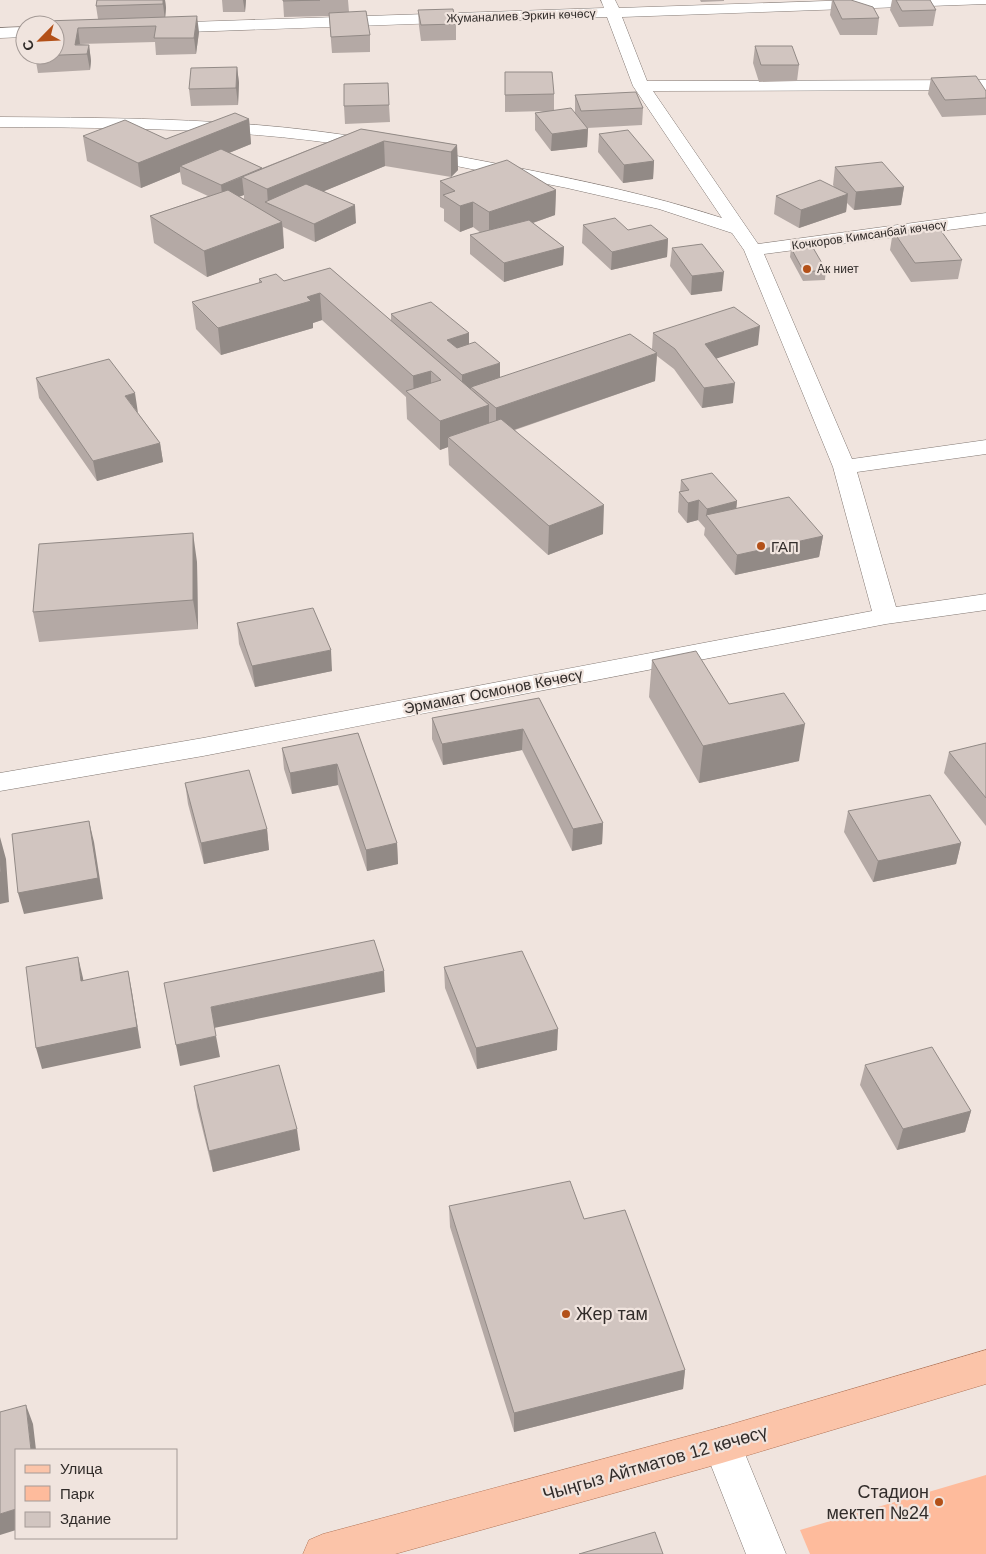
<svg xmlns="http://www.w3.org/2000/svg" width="986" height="1554" font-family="Arial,sans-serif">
<rect width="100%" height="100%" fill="#f0e4de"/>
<path fill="#febb9c" d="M986,1475V1554H810L800,1530Z"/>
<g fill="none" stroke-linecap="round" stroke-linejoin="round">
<defs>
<path id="minor" d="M601,0H615L619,8L854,0H986V4L622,17L647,81L986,80V90L653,91L758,244L986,213V225L764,254L852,459L986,440V454L857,472L896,607L986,594V610L886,624L203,756L0,791V773L203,738L872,611L833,467L744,250L732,233L659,209L567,188L421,159L415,158L412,154L415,150L421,149C522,169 624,186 722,218L633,86L607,17L160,33L155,31L152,28L155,25L160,23L604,8Z
M25,27V37L0,38V28Z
M0,117C126,118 251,118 376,140L382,141L385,145L382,149L376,150C251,128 126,128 0,127Z
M722,1427L736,1432L786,1554H746L703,1445L708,1432Z"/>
<path id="major" d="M986,1350V1384L722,1463L395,1554H303L309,1540L323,1534L722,1427Z"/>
</defs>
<use href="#minor" stroke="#827873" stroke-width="1"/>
<use href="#major" stroke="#b37558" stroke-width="1"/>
<use href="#minor" fill="#fff" fill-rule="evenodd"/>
<use href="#major" fill="#fbc4a9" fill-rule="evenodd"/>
</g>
<path fill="#b4a9a5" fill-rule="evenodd" d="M97,0H165L166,8L165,17L199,32L196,54L156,55L155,42L80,44L89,45L91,61L90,70L38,73L35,56L55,25L98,19L96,6Z
M222,0H246L245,12H223Z
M283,0H348L349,12L370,35V52L332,53L329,16L284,17Z
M700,0H724V1L701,2Z
M832,0H851L879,18L877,35H840L830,15Z
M892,0H930L936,10L933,26L899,27L890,10Z
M418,10L456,24V40L421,41L419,26Z
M755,46L799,65L797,81L759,82L753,63Z
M237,67L239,83L238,105L191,106L189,89Z
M505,72L554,94V110L575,113V95L643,108L642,125L587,128L588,129L587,147L551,151L535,130V113L544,111L505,112Z
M931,78L986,91V115L942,117L928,94Z
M389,105L390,122L345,124L344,106Z
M249,119L251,144L229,153L262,168L361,129L457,145L458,170L451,177L385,166L324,191L356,223L315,242L283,227L284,248L207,277L154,243L150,216L208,196L182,184L180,172L141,188L87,161L83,136L166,139ZM244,195V199L239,196Z
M599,134L654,161L653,179L623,183L598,152Z
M835,167L904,187L901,205L854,210L847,203L846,212L799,228L774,214L776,196L835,188L833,185Z
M440,181L556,190L555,215L533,223L564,247L563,265L504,282L470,254V235L481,233L473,227L460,232L444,221V209L440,207Z
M583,225L628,230L668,239L667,257L611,270L582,243Z
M893,231L962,260L958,279L911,282L890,250Z
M672,248L722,291L691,295L670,266Z
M791,248L826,270L825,280L803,281L790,257Z
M330,268L391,321V314L469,333V344L500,378L652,349L653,333L758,345L716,358L733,403L702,408L674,369L657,356L655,381L515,430L603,534L548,555L449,465L448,447L440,450L407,419L406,397L322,320L313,323V328L221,355L196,329L192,302L259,283V279L284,281Z
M36,378L138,413L160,443L163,462L97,481L39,398Z
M681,480L737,501L736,509L823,536L819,557L735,575L704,535L705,528L698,520L687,523L678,512L679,492H680Z
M197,562L198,629L39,642L33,612Z
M237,623L332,671L255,687L239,644Z
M652,660L729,704L799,761L699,783L649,697Z
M539,698L603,823L602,844L572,851L522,750L443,765L432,739V718Z
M358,733L397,843L398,864L367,871L338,785L292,794L284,769L282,748Z
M986,743V826L944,773L949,752Z
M185,783L267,829L269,850L204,864L188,804Z
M848,811L961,843L956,864L873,882L844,832Z
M444,967L557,1050L477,1069L445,988Z
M865,1065L971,1111L965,1132L897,1150L860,1085Z
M194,1086L300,1150L213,1172L197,1107Z
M449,1206L584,1219L685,1370L683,1389L514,1432L450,1227Z"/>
<path fill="#928a86" d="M163,0H165L166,8L165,20L163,4Z
M243,0H246L245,12Z
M197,16L199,32L196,54L194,38Z
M78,28L80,44L75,45Z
M89,45L91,61L90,70L87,54Z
M237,67L239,83L238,105L236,88Z
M249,119L251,144L187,170L180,166V172L141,188L138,163Z
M588,129L587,147L551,151L552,134Z
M384,141L385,166L281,209L268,204L267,189Z
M457,145L458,170L451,177V152Z
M654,161L653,179L623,183L624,165Z
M242,177L244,195L223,203L221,185Z
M904,187L901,205L854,210L856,192Z
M556,190L555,215L489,238V212Z
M848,194L846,212L799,228L801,210Z
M473,202V227L460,232V206Z
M355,205L356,223L315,242L314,224Z
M282,222L284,248L207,277L204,251Z
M668,239L667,257L611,270L612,252Z
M564,247L563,265L504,282V263Z
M724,272L722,291L691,295L692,276Z
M320,293L322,320L313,323V328L221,355L218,328L307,297Z
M760,326L758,345L703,363L705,344Z
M469,333V352L448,359L447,340Z
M657,353L655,381L496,436V408Z
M500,363V382L471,387V392L462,395V375Z
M431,371V399H414L413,376Z
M735,383L733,403L702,408L704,388Z
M135,393L138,413L125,396Z
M489,405V433L448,437V447L440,450V421Z
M160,443L163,462L97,481L93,461Z
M699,500L698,520L687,523L688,503Z
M737,501L735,521L706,516L707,509Z
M604,505L603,534L548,555L549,526Z
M193,533L197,562L198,629L193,600Z
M823,536L819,557L735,575L737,555Z
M331,650L332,671L255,687L252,666Z
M805,724L799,761L699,783L703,746Z
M523,729L522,750L443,765L442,744Z
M337,764L338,785L292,794L290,773Z
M89,821L94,842L103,899L24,914L18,893Z
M603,823L602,844L572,851L573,829Z
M267,829L269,850L204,864L201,843Z
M0,837L6,859L9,902L0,904Z
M397,843L398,864L367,871L366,850Z
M961,843L956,864L873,882L878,861Z
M78,957L83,978L86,1002L81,981Z
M128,971L132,992L141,1048L42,1069L36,1048Z
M384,971L385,992L214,1028L211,1007Z
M558,1029L557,1050L477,1069L476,1048Z
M216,1036L220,1057L180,1066L176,1045Z
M971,1111L965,1132L897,1150L903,1129Z
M297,1129L300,1150L213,1172L209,1151Z
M685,1370L683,1389L514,1432V1413Z
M26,1405L33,1424L36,1450H31Z
M16,1509V1530L0,1535V1514Z"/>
<path fill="#d1c5c0" stroke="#928a86" d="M97,0H163V4L96,6Z
M283,0H320L283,1Z
M833,0H851L873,7L879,18L842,19Z
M896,0H930L936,10L902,11Z
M453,9L456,24L421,25L418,10Z
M366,11L370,35L331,37L329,13Z
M197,16L194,38H154L156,26L78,28L75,45H89L87,54L35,56L36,55H55V25H44L45,21Z
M755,46H792L799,65H761Z
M237,67L236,88L189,89L191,68Z
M505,72H552L554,94L505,95Z
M976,76L986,91V98L945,100L931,78Z
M388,83L389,105L344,106V84Z
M636,92L643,108L581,111L575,95Z
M571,108L588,129L552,134L535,113Z
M235,113L249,119L138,163L83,136L125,120L166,139Z
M361,129L457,145L451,152L384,141L267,189L242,177Z
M628,130L654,161L624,165L599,134Z
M221,149L262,168L221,185L180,166Z
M507,160L556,190L489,212L473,202L460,206L443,195L455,191L440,181Z
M882,162L904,187L856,192L835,167Z
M820,180L848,194L801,210L776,196Z
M306,184L355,205L314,224L265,202Z
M228,190L282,222L204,251L150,216Z
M615,218L628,230L651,225L668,239L612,252L583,225Z
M529,220L564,247L504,263L470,235Z
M939,228L962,260L915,263L893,231Z
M702,244L724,272L692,276L672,248Z
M812,246L826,270L804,272L791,248Z
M330,268L489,405L440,421L406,391L441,380L431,371L413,376L320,293L307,297L311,301L218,328L192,302L262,282L259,279L276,274L284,281Z
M431,302L469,333L447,340L457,348L475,342L500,363L462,375L391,314Z
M734,307L760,326L705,344L735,383L704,388L675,349L653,333Z
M630,334L657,353L496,408L471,387Z
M109,359L135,393L125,396L160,443L93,461L36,378Z
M501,419L604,505L549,526L448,437Z
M712,473L737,501L707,509L699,500L688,503L679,492L689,490L681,480Z
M789,497L823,536L737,555L706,515Z
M193,533V600L33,612L39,544Z
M313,608L331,650L252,666L237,623Z
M696,651L729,704L784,693L805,724L703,746L652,660Z
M539,698L603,823L573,829L523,729L442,744L432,718Z
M358,733L397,843L366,850L337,764L290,773L282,748Z
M986,743V798L949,752Z
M249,770L267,829L201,843L185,783Z
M930,795L961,843L878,861L848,811Z
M89,821L98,878L18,893L12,834Z
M0,856L1,872H0Z
M374,940L384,971L211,1007L216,1036L176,1045L164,983Z
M522,951L558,1029L476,1048L444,967Z
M78,957L81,981L128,971L137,1027L36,1048L26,967Z
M932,1047L971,1111L903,1129L865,1065Z
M279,1065L297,1129L209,1151L194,1086Z
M570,1181L584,1219L625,1210L685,1370L514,1413L449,1206Z
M26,1405L31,1450H16V1509L0,1514V1412Z
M655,1532L663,1554H579Z"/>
<g fill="#b35018" stroke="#f0e4de" stroke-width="2">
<circle cx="807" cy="269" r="5"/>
<circle cx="761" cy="546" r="5"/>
<circle cx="566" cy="1314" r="5"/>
<circle cx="939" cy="1502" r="5"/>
</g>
<g text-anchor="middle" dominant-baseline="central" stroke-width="4.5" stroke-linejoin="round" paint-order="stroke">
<g font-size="12" fill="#312c2a" stroke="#f0e4de">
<text transform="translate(521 16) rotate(-2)">Жуманалиев Эркин көчөсү</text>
<text transform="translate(869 235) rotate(-8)">Кочкоров Кимсанбай көчөсү</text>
</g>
<g font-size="12" fill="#312c2a" stroke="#f0e4de" text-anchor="start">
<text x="817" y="269">Ак ниет</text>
</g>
<g font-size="15" fill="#312c2a" stroke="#f0e4de" text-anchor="start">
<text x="771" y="546">ГАП</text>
</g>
<g font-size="15" fill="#312c2a" stroke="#f0e4de">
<text transform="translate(493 691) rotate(-11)">Эрмамат Осмонов Көчөсү</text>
</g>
<g font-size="18" fill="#312c2a" stroke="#f0e4de" text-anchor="start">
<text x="576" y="1314">Жер там</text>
<text x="929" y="1492" text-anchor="end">Стадион<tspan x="929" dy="21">мектеп №24</tspan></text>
</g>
<g font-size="18" fill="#312c2a" stroke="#f0e4de">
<text transform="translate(655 1463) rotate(-16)">Чыңгыз Айтматов 12 көчөсү</text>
</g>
</g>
<rect x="15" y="1449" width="162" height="90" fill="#f0e4de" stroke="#a49a96"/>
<rect x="25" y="1465" width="25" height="8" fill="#fbc4a9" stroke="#a49a96"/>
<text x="60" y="1474" font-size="15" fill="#312c2a">Улица</text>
<rect x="25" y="1486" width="25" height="15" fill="#febb9c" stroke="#a49a96"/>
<text x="60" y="1499" font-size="15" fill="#312c2a">Парк</text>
<rect x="25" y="1512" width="25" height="15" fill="#d1c5c0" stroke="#a49a96"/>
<text x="60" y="1524" font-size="15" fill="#312c2a">Здание</text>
<g transform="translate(40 40) rotate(246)"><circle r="24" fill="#f0e4de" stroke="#a49a96"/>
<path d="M0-4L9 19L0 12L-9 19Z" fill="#b35018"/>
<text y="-8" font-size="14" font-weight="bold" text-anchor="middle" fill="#312c2a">С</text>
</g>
</svg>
